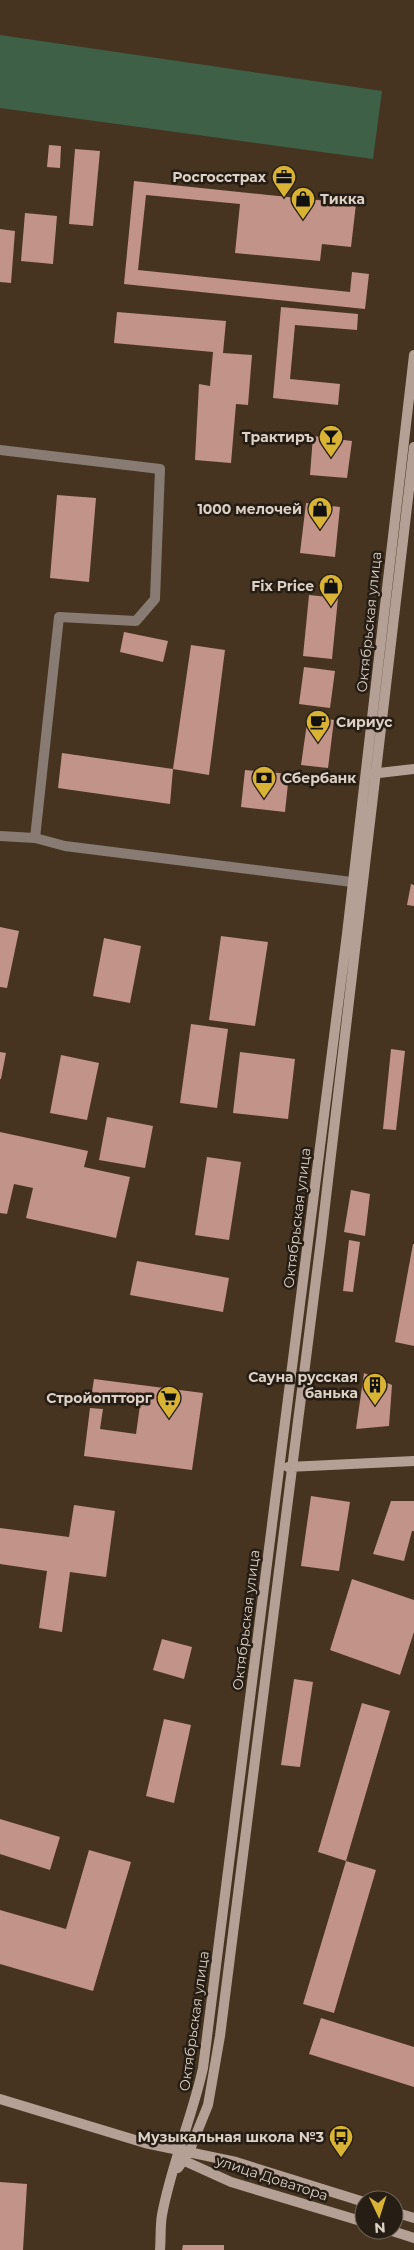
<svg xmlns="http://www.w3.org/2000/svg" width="414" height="2250" font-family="Montserrat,sans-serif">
<rect width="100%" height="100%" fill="#463420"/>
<path fill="#3e6046" d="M0,35L382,91L373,159L0,108Z"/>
<path fill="#c29389" d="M49,145L61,146L60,168L47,167Z
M75,149L100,151L93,226L69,224Z
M134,181L356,204L351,247L322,244L320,261L235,253L240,204L146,195L138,270L350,292L352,272L369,274L365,309L124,284Z
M25,213L57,216L53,264L21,261Z
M0,229L15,231L11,283L0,282Z
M281,307L358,314L357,330L295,325L290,379L340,384L338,405L273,398Z
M117,312L226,321L223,353L252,355L248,405L236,404L231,463L195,460L199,384L210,386L213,352L114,343Z
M313,436L352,441L347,478L310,475Z
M57,495L96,498L89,582L50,578Z
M306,503L340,507L335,557L300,553Z
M309,595L338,598L332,659L303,656Z
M124,632L168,641L163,662L120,652Z
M191,645L225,650L209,775L173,769Z
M304,667L335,671L330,708L299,704Z
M308,716L334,720L328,768L301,765Z
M62,753L173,769L170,804L58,788Z
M245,770L289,774L285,812L241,807Z
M411,884L414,885V906L407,905Z
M0,927L19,931L7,988L0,987Z
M221,936L268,942L255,1026L209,1020Z
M104,938L141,946L130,1003L93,996Z
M191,1024L228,1029L217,1108L180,1103Z
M391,1049L405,1051L396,1130L383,1129Z
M0,1052L6,1053L1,1079H0Z
M240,1052L295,1059L288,1119L233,1113Z
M61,1055L99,1063L87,1120L50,1113Z
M107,1117L153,1126L145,1168L99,1160Z
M0,1132L88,1151L84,1167L130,1177L116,1238L26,1218L33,1188L14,1184L7,1214L0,1213Z
M207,1157L241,1162L229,1240L195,1235Z
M351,1190L370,1194L365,1236L344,1232Z
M349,1240L360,1242L353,1292L343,1291Z
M413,1244H414V1346L395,1342Z
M137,1261L229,1278L223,1312L130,1295Z
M364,1373L392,1385L389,1426L356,1429Z
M94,1379L203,1393L192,1470L84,1456L90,1408L103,1409L100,1429L136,1434L141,1398L92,1392Z
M311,1496L350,1502L339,1571L301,1566Z
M391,1501H414V1531H412L404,1561L373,1554Z
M74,1505L115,1511L106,1577L70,1572L62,1632L39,1628L47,1571L0,1564V1528L69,1537Z
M352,1579L414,1600V1632L400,1675L330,1650Z
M162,1639L192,1647L184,1679L153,1670Z
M294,1679L313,1682L300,1767L281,1765Z
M362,1703L390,1711L346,1861L318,1852Z
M164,1719L191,1725L174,1803L146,1796Z
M0,1819L60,1837L50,1870L0,1854Z
M89,1850L131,1862L93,1991L0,1964V1910L66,1929Z
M346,1861L376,1870L334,2013L303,2004Z
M321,2018L414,2047V2087L309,2054Z
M0,2182L27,2184L23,2250H0Z
M183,2245H224V2250H182Z"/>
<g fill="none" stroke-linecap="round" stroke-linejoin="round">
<path stroke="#887b74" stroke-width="10" d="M0,450L160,469L155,599L136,621L59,617L35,838
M0,836L35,838L65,846L352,882"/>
<path stroke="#b5a096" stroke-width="10" d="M370,774L414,769
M288,1467L414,1461
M0,2099L145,2143L236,2162L364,2202
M178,2158L231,2182L364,2222
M178,2168L189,2152L208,2105L220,2036L321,1240L414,447
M394,2212L414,2218
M389,2230L414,2238
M160,2250C161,2239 160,2226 162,2215C171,2165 192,2118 203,2068L347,934L414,355"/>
</g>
<defs>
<symbol id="office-pin" viewBox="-11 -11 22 30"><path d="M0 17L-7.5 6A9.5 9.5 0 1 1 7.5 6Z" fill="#d9b334" stroke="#261d14"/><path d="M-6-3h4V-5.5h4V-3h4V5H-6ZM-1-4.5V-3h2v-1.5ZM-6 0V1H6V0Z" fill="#111"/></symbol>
<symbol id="shop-pin" viewBox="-11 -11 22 30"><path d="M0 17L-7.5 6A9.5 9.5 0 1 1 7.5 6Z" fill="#d9b334" stroke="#261d14"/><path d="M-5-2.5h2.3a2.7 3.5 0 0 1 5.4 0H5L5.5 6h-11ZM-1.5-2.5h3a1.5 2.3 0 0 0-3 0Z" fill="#111"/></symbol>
<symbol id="bar-pin" viewBox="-11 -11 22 30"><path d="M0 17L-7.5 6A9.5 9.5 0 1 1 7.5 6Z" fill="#d9b334" stroke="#261d14"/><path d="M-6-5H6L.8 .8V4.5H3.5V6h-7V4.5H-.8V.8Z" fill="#111"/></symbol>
<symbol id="cafe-pin" viewBox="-11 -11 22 30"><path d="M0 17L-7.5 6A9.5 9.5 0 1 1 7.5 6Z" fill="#d9b334" stroke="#261d14"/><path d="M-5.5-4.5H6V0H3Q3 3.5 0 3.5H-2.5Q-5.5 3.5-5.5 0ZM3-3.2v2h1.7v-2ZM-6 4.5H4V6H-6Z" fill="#111"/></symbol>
<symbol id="bank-pin" viewBox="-11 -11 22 30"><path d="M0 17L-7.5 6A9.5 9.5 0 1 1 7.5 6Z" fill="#d9b334" stroke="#261d14"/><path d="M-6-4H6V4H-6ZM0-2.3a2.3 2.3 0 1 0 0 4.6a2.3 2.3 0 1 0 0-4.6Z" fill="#111"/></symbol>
<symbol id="building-pin" viewBox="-11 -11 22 30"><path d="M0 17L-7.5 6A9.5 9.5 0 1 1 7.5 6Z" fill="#d9b334" stroke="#261d14"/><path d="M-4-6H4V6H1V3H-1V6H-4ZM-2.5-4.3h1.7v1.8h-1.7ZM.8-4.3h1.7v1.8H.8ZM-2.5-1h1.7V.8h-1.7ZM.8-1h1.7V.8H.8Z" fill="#111"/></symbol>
<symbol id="supermarket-pin" viewBox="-11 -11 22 30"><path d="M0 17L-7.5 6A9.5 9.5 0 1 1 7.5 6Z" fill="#d9b334" stroke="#261d14"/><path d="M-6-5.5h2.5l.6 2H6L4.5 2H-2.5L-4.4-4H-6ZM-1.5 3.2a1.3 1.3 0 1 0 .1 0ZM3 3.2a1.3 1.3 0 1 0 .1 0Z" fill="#111"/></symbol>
<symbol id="bus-pin" viewBox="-11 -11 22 30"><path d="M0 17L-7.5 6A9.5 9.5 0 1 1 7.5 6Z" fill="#d9b334" stroke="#261d14"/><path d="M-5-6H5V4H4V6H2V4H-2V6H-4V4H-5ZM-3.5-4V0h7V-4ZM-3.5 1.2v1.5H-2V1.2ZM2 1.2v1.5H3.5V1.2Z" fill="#111"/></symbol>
</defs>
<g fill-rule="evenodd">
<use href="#office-pin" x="270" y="163" width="28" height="38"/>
<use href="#shop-pin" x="289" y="185" width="28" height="38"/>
<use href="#bar-pin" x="317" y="423" width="28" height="38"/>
<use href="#shop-pin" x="306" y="495" width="28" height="38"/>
<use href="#shop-pin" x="317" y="572" width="28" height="38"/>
<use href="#cafe-pin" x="304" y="708" width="28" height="38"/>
<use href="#bank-pin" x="250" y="764" width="28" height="38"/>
<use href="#building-pin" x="361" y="1371" width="28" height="38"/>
<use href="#supermarket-pin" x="155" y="1384" width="28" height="38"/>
<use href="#bus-pin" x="327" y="2123" width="28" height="38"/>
</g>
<g text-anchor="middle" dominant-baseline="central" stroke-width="5" stroke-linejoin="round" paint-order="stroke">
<g font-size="14" font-weight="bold" fill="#ddd1c5" stroke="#261d14" text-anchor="end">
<text x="266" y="177">Росгосстрах</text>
<text x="320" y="199" text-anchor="start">Тикка</text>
<text x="314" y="437">Трактиръ</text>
<text x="302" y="509">1000 мелочей</text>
<text x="314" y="586">Fix Price</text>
<text x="336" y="722" text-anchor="start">Сириус</text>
<text x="282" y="778" text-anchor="start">Сбербанк</text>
<text x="358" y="1377">Сауна русская<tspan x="358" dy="16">банька</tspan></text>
<text x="152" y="1398">Стройоптторг</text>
<text x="324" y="2137">Музыкальная школа №3</text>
</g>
<g font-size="14" fill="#ddd1c5" stroke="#261d14">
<text transform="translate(369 622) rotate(-84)">Октябрьская улица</text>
<text transform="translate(297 1218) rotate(-83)">Октябрьская улица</text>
<text transform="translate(246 1620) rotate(-83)">Октябрьская улица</text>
<text transform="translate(194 2021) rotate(-82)">Октябрьская улица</text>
<text transform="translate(272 2178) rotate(18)">улица Доватора</text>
</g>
</g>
<g transform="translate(379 2215) rotate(176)"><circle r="24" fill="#261d14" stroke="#6f655b"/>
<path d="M0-4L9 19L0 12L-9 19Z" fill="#d9b334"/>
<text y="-8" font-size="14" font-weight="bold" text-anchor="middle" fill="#ddd1c5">N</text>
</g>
</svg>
